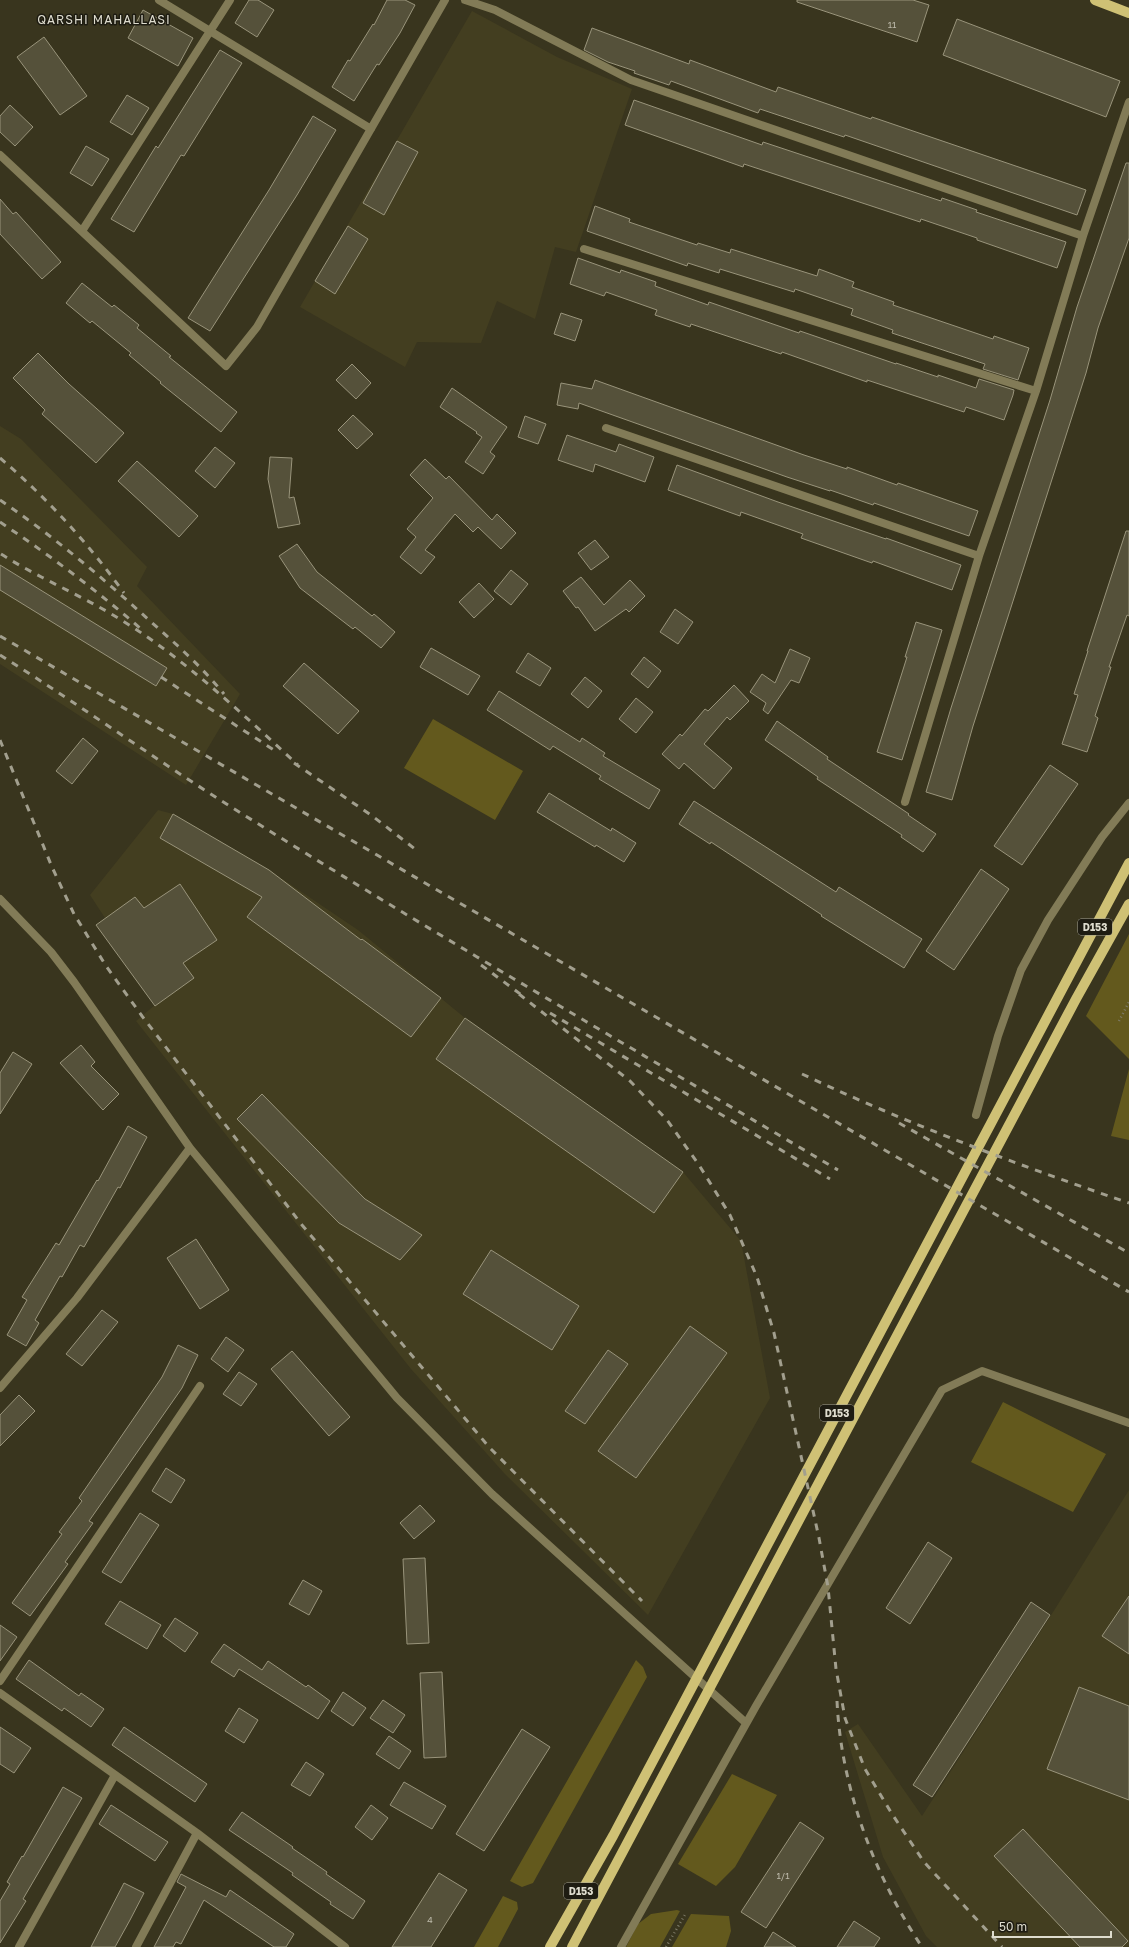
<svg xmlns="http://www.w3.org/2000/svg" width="1129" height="1947" font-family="'Golos Text',sans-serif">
<rect width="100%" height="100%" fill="#39351e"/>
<path fill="#433e20" d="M472,11L557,57L632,89L576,252L555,247L535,319L497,301L481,343L417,342L405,367L300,307Z
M0,426L21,439L147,567L137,586L240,694L186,785L0,664Z
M158,810L173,814L269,870L358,930L465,1018L683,1172L741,1241L770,1398L648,1615L504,1473L411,1369L136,1021L155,1005L96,925L105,918L90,895Z
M1129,1490V1947H937L926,1936L883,1857L845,1732L858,1724L922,1816L1055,1609Z"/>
<path fill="#63591d" d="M433,719L523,771L495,820L404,768Z
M1129,934V1059L1086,1016Z
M1129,1069V1140L1111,1136Z
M1003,1402L1106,1454L1073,1512L971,1462Z
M636,1660L643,1667L647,1677L533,1883L522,1887L510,1881Z
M732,1774L777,1795L735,1867L716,1886L678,1864Z
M503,1896L517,1902L518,1909L498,1947H474Z
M677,1910L680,1911L660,1947H626L638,1924L651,1914Z
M691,1914L729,1916L731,1931L726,1947H672Z"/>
<path fill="#55513a" stroke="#99947b" d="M249,0H258L274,10L257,37L235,23Z
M387,0H405L415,5L400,33L379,65L377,64L354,101L332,87L348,60L350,61L373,24L374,25Z
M797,0H913L929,5L917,42L797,2Z
M143,10L193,38L178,66L128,38Z
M957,19L1120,81L1106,117L943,55Z
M592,28L689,64L690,60L776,92L778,87L871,119L872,117L1086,190L1077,215L845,135L844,137L760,109L758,113L671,81L669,85L634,73L635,71L608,62L584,50Z
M44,37L87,96L60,115L17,57Z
M220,50L242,63L184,156L181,155L134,232L111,219L156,146L158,148Z
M127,95L149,108L132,135L110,122Z
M634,100L762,145L763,142L941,201L942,198L977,210L976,212L1066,242L1057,268L977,240V238L921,219L920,222L744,164L743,167L625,125Z
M10,105L33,127L15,146L0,132V116Z
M313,116L336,130L297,195L210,331L188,318L269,190Z
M397,141L418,152L384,215L363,203Z
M86,146L109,159L92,186L70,173Z
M1126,163H1129V238L1098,328L1086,373L973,726L952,800L926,792L951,708L1050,400L1077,307Z
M0,199L13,214L16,212L61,262L42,279L0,234Z
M595,206L630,219L629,222L697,245L698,243L730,253L731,249L817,276L819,269L854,282L852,287L894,302L893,305L993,339L994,336L1029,348L1018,380L983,369L985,364L892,333L893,330L851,315L853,309L795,289L794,292L720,269L719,273L688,263L687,266L587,231Z
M348,226L368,239L335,294L315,281Z
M578,258L620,273L621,270L656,282L655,286L708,305L709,302L799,333L800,331L896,364V363L938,377V375L976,388L979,379L1014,390L1013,395L1004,420L966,407L964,412L867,380V382L782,352L781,354L691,324L690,327L655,315L657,310L606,292L604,296L570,284Z
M82,283L112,307L114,305L139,325L137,328L171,356L169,357L237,412L221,432L160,383L161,382L129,355L131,353L92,321L90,323L66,303Z
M561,313L582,320L575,341L554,334Z
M38,353L69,384L124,433L96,463L42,414L45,410L13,378Z
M352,364L371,383L356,399L336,380Z
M595,380L804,455L847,469V467L897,485L898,483L978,511L969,536L874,503L873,505L830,490V491L787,477L579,403L578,409L557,405L561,383L592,389Z
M452,388L507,427L490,452L495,456L483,474L465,462L482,437L476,433L477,432L440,407Z
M353,415L373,434L357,449L338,430Z
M525,416L546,424L538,444L518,437Z
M567,435L616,452L619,444L654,457L645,482L595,464L593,472L558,460Z
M215,447L235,463L215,488L195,471Z
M270,457L292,458L289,498L294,497L300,524L278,528L268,479Z
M425,459L446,479L449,476L492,520L497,514L516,533L501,549L478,527L473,532L455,514L425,550L435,557L421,574L400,557L416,537L407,529L433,498L410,475Z
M137,461L198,516L179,537L118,481Z
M677,465L778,502L886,539V538L961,565L952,590L873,561L872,563L801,538L803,534L741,512L740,516L668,490Z
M1126,531H1129V616L1127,615L1109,667H1111L1095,716L1098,718L1087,752L1062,744L1078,695L1074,694L1088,651H1087Z
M595,540L609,557L591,570L578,553Z
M297,544L317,572L372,616L374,614L395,632L381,648L355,627L353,629L300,588L279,556Z
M0,565L167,668L156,686L0,590Z
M511,570L528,584L511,605L494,591Z
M581,577L604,605L630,580L645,596L629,612L626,609L595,631L578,607L576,608L563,591Z
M479,583L494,599L474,618L459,602Z
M675,609L693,622L678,644L660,632Z
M916,622L942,630L902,760L877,752L907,657H905Z
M431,648L480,676L468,695L420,667Z
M790,649L810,658L799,683L791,680L768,714L763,710L766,703L750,692L762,674L775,683Z
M528,653L551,668L540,686L516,672Z
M644,657L661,671L648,688L631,674Z
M304,663L359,711L338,734L283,686Z
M585,677L602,691L588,708L571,694Z
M734,685L749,701L730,720L727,717L704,744L732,768L714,789L684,763L679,769L662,754L680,734L682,736L705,709L708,711Z
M499,691L580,742L582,738L605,753L603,756L660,790L649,809L599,779L601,776L553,746L550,750L487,710Z
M636,698L653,712L636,733L619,719Z
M777,721L828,757L827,759L909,814L908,815L936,834L923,852L901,837L902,835L817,779L818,777L765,740Z
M83,738L98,751L72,784L56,771Z
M1050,765L1078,784L1022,865L994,846Z
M549,793L611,831L612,828L636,843L624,862L596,845L595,847L537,812Z
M694,801L836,892L839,887L922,939L904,968L821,916L822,915L711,842L710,844L679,824Z
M173,814L269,870L361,940L362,939L441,998L411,1037L247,917L262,897L160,838Z
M981,869L1009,889L954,970L926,951Z
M180,884L217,940L183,963L194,978L155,1006L96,925L135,897L144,908Z
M465,1018L683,1172L654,1213L436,1059Z
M81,1045L95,1062L91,1066L119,1094L103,1110L60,1063Z
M13,1052L32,1064L0,1114V1073Z
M262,1094L365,1199L422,1235L400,1260L339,1223L237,1119Z
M128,1126L147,1137L120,1188L118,1187L84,1247L80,1245L62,1277L60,1276L35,1320L39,1323L26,1346L7,1335L27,1300L22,1297L56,1243L59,1245L97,1180L98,1181Z
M196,1239L229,1290L200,1309L167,1258Z
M491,1250L579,1306L552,1350L463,1294Z
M102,1310L118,1322L82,1366L66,1354Z
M690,1326L727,1353L636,1478L598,1451Z
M226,1337L244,1350L228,1372L211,1359Z
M178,1345L198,1355L182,1388L89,1521L93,1523L65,1562L68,1564L30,1616L12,1603L62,1534L59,1532L82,1501L79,1498L162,1377Z
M608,1350L628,1364L585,1424L565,1411Z
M292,1351L350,1417L329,1436L271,1369Z
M239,1372L257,1384L241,1406L223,1394Z
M19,1395L35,1411L0,1446V1415Z
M166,1468L185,1480L171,1503L152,1491Z
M420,1505L435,1521L414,1539L400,1523Z
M140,1513L159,1525L121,1583L102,1572Z
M928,1542L952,1558L910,1624L886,1608Z
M425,1558L429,1643L407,1644L403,1559Z
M303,1580L322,1591L309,1615L289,1604Z
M1129,1596V1654L1102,1636Z
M120,1601L161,1625L147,1649L105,1624Z
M1031,1602L1050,1615L932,1797L913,1785Z
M175,1618L198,1633L185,1652L163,1636Z
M0,1625L17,1637L0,1661Z
M224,1644L262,1670L268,1661L306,1687L308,1685L330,1701L318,1719L239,1669L234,1677L211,1662Z
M29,1660L79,1696L81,1693L104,1709L91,1727L64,1708L62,1711L16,1679Z
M442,1672L446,1757L424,1758L420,1673Z
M1079,1687L1129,1706V1800L1047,1769Z
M343,1692L366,1708L353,1726L331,1711Z
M383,1700L405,1715L393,1733L370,1718Z
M239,1708L258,1720L244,1743L225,1731Z
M0,1727L31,1748L14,1773L0,1764Z
M124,1727L207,1784L195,1802L112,1745Z
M522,1729L550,1747L484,1851L456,1834Z
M389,1736L411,1751L399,1769L376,1754Z
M306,1762L324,1774L310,1796L291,1785Z
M404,1782L446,1806L432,1829L390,1805Z
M63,1787L82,1798L23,1899L26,1901L0,1943V1901L10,1884L7,1882L22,1856L23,1857Z
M111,1805L168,1842L155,1861L99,1824Z
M371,1805L388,1818L372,1840L355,1827Z
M242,1812L293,1847L292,1848L327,1872L326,1874L365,1901L353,1919L330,1904L331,1902L292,1875L293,1873L229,1830Z
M800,1822L824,1838L766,1928L741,1912Z
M1023,1829L1128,1941L1122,1947H1080L994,1856Z
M439,1873L467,1890L431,1947H392Z
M181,1874L226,1897L230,1890L294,1934L286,1947H274L204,1900L181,1944L176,1942L173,1947H154L186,1887L177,1882Z
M124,1883L144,1893L130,1920L115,1947H91Z
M854,1921L880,1938L874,1947H837Z
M773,1932L796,1947H764Z"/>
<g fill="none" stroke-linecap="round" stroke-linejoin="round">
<path stroke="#7f7c69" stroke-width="2.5" stroke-dasharray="1 3" stroke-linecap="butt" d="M1119,1021L1129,1002
M666,1947L686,1913"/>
<path stroke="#827b57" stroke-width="8" d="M976,1115L998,1036L1021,970L1048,920L1102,837L1129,803"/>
<path stroke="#827b57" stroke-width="8" d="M159,0L371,129
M465,0L495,10L631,80L1083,236
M0,155L226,366L257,327L445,0
M82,231L230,0
M584,249L1036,391
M606,428L979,556
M905,802L979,556L1036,391L1083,236L1129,102
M0,899L51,952L74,982L190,1148L397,1398L492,1494L746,1723
M0,1388L77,1298L190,1148
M0,1681L200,1386
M0,1693L197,1833L345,1947
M19,1947L115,1775
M136,1947L197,1833
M621,1947L756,1706L942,1390L982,1371L1129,1423"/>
<path stroke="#cfc175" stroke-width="10" d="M1095,0L1129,13
M550,1947L613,1836L1129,863
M572,1947L1076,999L1129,904"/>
<path stroke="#a29f8e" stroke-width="3" stroke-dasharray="7 7" stroke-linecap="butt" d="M0,458C47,498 88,543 124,593
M0,500C53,536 103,578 150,621C176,644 202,667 224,694
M0,522C49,555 95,589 140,628
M1,554C37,577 76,593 113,615C181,655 240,712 298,765
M0,636L1129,1292
M0,655C80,705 156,760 236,810C434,934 637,1051 838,1170
M161,677L277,752
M0,740L52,867L74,914L106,966L142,1016L302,1225L489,1447L642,1601
M294,763L371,815L415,849
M481,965L523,996
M519,994L630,1081L667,1120L699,1165L730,1215L757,1277L774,1333L819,1538L828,1587L836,1669L845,1718L865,1769L892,1814L924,1862L1002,1947
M550,1013L830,1179
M802,1074C908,1124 1018,1165 1129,1203
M899,1123L1129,1253
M837,1701C841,1788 874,1875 922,1947"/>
</g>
<g text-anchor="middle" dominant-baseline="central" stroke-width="3" stroke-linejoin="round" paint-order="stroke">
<g font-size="9" fill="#bcb9a9">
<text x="892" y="24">11</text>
<text x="783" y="1875">1/1</text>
<text x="430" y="1919">4</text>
</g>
<g fill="#1e1c12" stroke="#a4a296" stroke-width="1">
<rect x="1078" y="919" width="34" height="16" rx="3"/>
<rect x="820" y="1405" width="34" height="16" rx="3"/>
<rect x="564" y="1883" width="34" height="16" rx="3"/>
</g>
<g font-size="10" font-weight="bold" fill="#dedcce">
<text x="1095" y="927">D153</text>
<text x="837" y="1413">D153</text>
<text x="581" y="1891">D153</text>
</g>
<g font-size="12" letter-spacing="1" fill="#dedcce" stroke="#1e1c12">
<text x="104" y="19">QARSHI MAHALLASI</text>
</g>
</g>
<path d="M993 1931v6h118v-6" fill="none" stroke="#dedcce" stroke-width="2"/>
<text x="999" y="1931" font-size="12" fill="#dedcce" stroke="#1e1c12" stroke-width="3" paint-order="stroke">50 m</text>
</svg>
